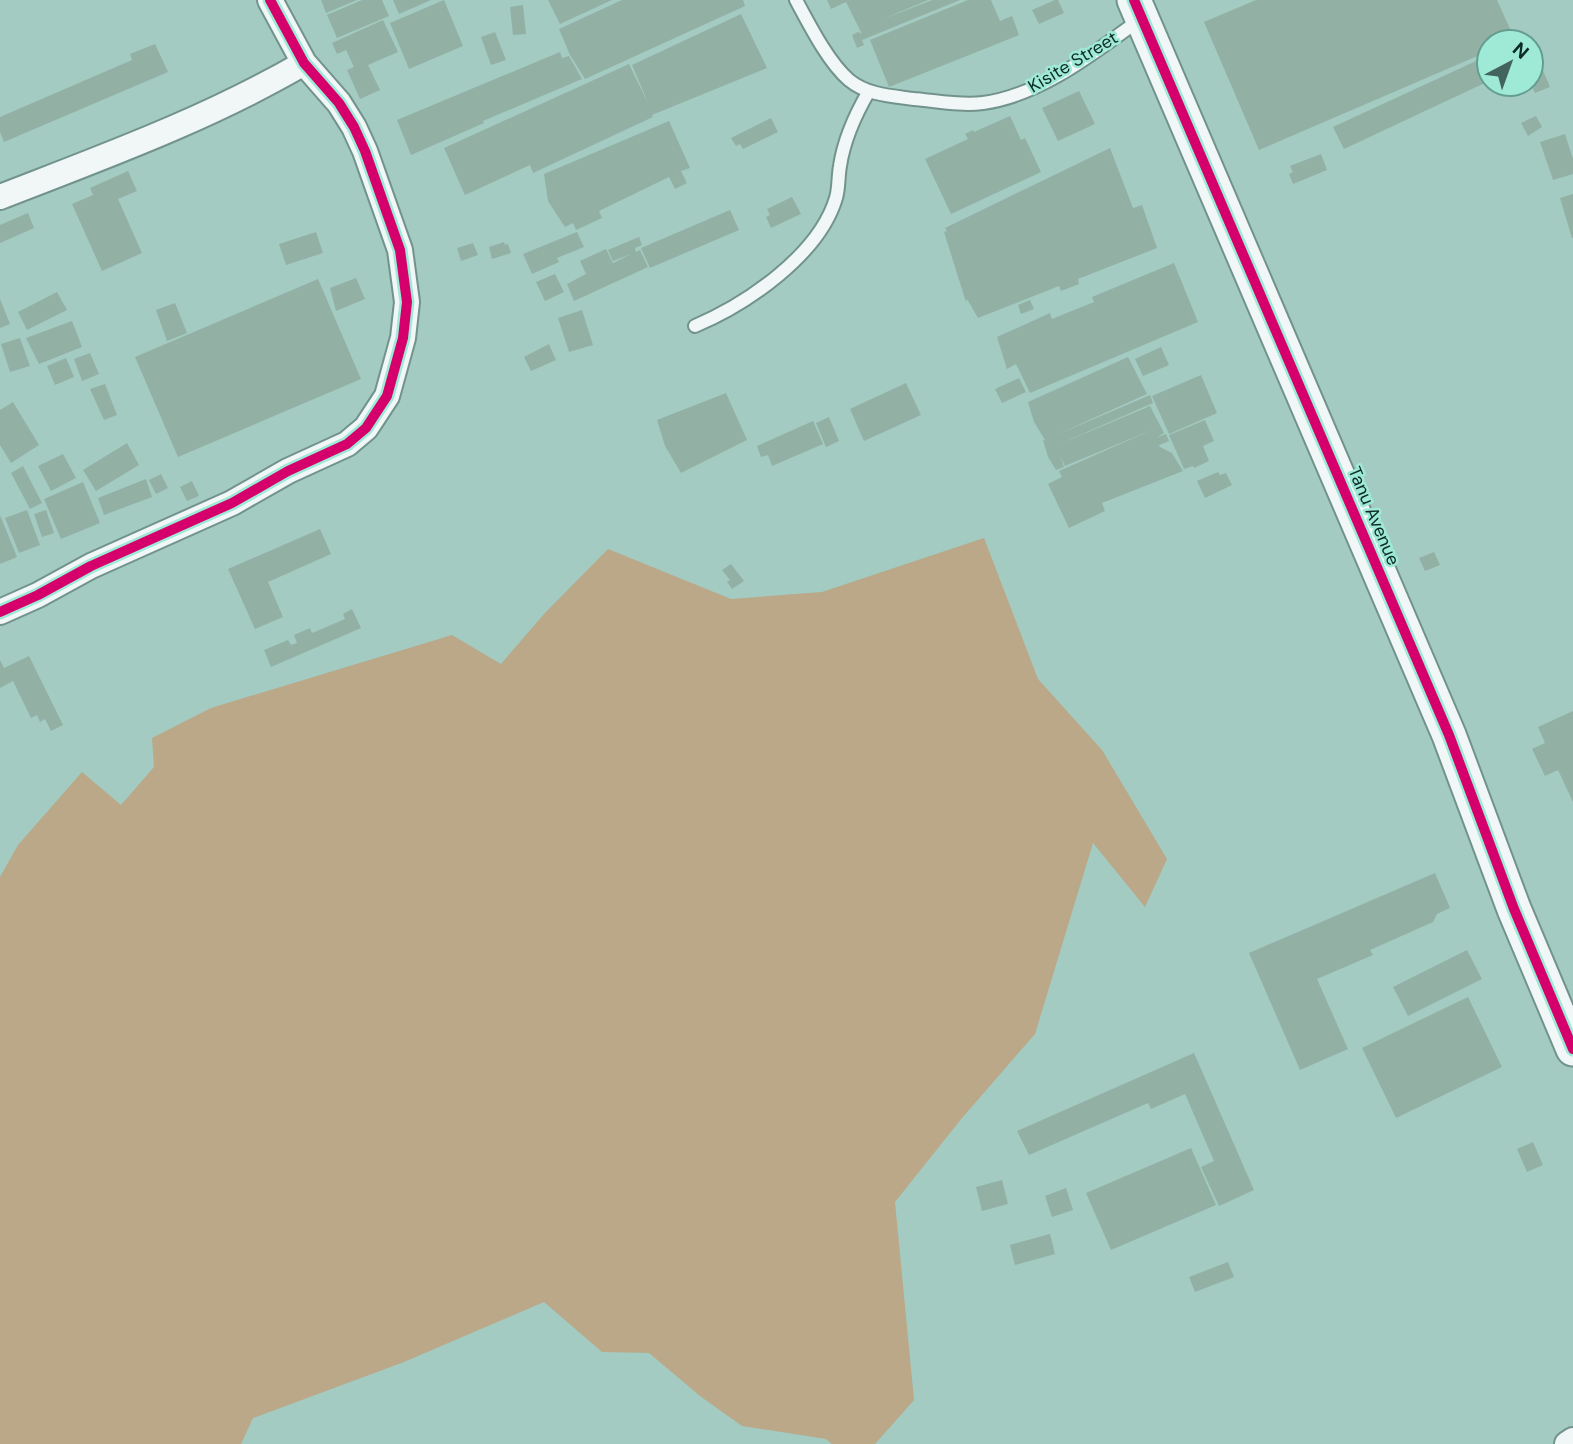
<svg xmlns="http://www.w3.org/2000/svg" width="1573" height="1444" font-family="'DM Sans',sans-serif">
<rect width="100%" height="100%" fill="#a3cbc2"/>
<path fill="#baa888" d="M984,538L1038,679L1102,750L1167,859L1145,907L1093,843L1035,1034L962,1118L895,1202L914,1400L875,1444H832L826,1439L742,1426L700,1396L649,1353L602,1352L544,1302L404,1362L253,1418L241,1444H0V877L18,845L82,772L121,805L154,767L152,738L211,708L452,635L501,664L544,614L608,549L731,599L822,592Z"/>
<path fill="#93b0a5" d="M321,0H357L326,13Z
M362,0H382L389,16L337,38L327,15Z
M393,0H431L399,14Z
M444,0L463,46L409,69L390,23Z
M548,0H612L560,24Z
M622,0H743L745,6L585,79L570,55L559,29Z
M827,0H928L881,20L932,0H960L862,40L864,45L857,48L852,35L858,32L862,34L846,2L831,9Z
M968,0H991L1000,21L1012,16L1019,35L889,87L870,40Z
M1055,0H1058L1064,13L1039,24L1032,10Z
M1256,0H1497L1515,40L1489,42V51L1259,150L1204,22Z
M523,5L526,34L513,35L510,7Z
M741,14L767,68L652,115L653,117L533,173L530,165L465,195L444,148L629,64L649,105L632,65Z
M383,20L398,52L368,65L380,90L360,99L347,70L354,67L346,50L337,54L332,43Z
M495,32L506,60L491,65L481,37Z
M155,44L168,72L4,142L0,132V117L132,60L130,54Z
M560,52L562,58L569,56L582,79L483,121L484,123L411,155L397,120Z
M1489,55V81L1344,149L1333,127Z
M1542,68L1550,87L1535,93L1531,84V73Z
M1079,91L1095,124L1058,141L1042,108Z
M1010,116L1021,140L1025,138L1041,172L951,214L925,159L968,139L965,134L973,130L974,132Z
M1536,116L1542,127L1528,136L1521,123Z
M771,118L778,132L743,149L740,144L736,146L731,138Z
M669,121L690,168L681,171L687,183L675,189L669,177L599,211L602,218L576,230L573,223L565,227L548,201L544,174Z
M1565,134L1573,159V174L1553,180L1540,142Z
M1110,148L1133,208L1142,205L1157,248L1078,279L1079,284L1061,291L1059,286L978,318L967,299L966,302L944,232L947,231L945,228Z
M1321,154L1327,170L1293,184L1289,174L1293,172L1290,166Z
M128,171L137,191L118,199L142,253L102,271L72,204L93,195L90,188Z
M1573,194V238H1572L1560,198Z
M792,197L801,214L771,228L766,217L770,215L767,209Z
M730,210L739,230L650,268L641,248Z
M28,213L34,228L0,243V225Z
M316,232L323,253L286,265L279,244Z
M577,232L584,247L557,258L559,262L532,274L523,254Z
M639,237L642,245L635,248L636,252L640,250L648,267L574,301L567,284L586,274L580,261L606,249L613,263L631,254L613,261L608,250Z
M504,242L505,245L508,244L511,253L492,259L489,247Z
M473,243L478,255L461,261L457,248Z
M1174,263L1198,322L1030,393L1016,364L1007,369L997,337L1050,313L1052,319L1094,302L1092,297Z
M555,274L564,292L545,301L536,282Z
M356,278L365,299L336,311L330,288Z
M318,279L361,379L178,457L135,357Z
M57,292L67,310L27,330L18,312Z
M0,299L10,324L0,328Z
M1030,300L1034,309L1021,314L1018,305Z
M175,303L187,333L167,341L156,310Z
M582,310L593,345L569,352L558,318Z
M72,321L82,347L39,364L26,338Z
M20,338L30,366L10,372L1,344Z
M549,344L556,360L531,371L524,357Z
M1161,347L1169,365L1143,376L1135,359Z
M90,353L99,374L82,381L74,359Z
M1128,357L1147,394L1054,436L1150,395L1153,403L1055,446L1150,406L1164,433L1156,438L1166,434L1169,441L1159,445L1160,447L1172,453L1183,471L1102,503L1105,511L1069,528L1048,484L1062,477L1059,471L1154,429L1065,466L1060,456L1064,467L1056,470L1048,457L1043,440H1045L1034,422L1028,402Z
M66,358L74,377L55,385L47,366Z
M1201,375L1217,413L1169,434L1152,396Z
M1019,378L1026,392L1002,403L995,389Z
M906,383L921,415L864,441L850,409Z
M105,384L117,415L104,420L90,389Z
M726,393L747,440L681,473L665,446L657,420Z
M13,402L39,445L11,463L0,445V410Z
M829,417L839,441L826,447L816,423Z
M1205,420L1214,441L1203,446L1209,461L1194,468L1193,466L1184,469L1169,435Z
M813,421L823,444L772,466L768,455L761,457L757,446Z
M127,443L139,465L96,491L83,470Z
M63,454L76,478L51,491L38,466Z
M23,466L42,503L30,509L11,473Z
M1218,472L1220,475L1226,473L1232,485L1205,498L1197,481Z
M161,474L168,488L156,494L149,480Z
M146,479L152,497L104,515L98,498Z
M192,481L199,496L187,501L180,487Z
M83,482L100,523L61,539L44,499Z
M27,510L40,545L19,553L5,518Z
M46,510L54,533L42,537L34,514Z
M0,515L17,557L0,564Z
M320,529L331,554L268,582L283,617L255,629L228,569Z
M1434,552L1440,565L1425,571L1419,558Z
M731,564L744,581L732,589L727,582L730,580L722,570Z
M352,609L361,628L271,667L264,650L288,640L291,645L297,643L294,635L310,628L312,633L345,619L343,614Z
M29,656L63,725L51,731L45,719L40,722L37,715L31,718L13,681L0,688V660L4,668Z
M1573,711V802L1558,770L1545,776L1532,749L1545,743L1538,727Z
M1435,873L1450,908L1437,914L1433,922L1370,950L1373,955L1317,979L1348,1049L1300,1070L1249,953Z
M1467,950L1482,979L1408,1016L1393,987Z
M1468,997L1502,1067L1396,1118L1362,1048Z
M1194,1053L1254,1190L1219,1206L1201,1167L1214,1161L1185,1094L1151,1109L1148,1103L1029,1155L1017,1131Z
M1533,1142L1543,1165L1527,1172L1517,1149Z
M1191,1148L1216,1205L1111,1250L1086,1193Z
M1002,1180L1008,1204L982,1211L976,1187Z
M1066,1188L1073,1210L1052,1217L1045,1196Z
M1050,1234L1055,1254L1015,1265L1010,1245Z
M1228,1262L1234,1277L1195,1292L1189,1277Z"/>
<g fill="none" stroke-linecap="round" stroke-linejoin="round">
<defs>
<path id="lane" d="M796,0C809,24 828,62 849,80C867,95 892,96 914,99C937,101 961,106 983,103C1042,95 1095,52 1142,18
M695,326C747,304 819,255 836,198C839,188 838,177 840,166C844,139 855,115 869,91"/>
<path id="street" d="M0,197C103,157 208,119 304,63
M0,612L38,595L91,566L232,503L288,471L347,444L366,428L387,396L403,338L407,302L400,250L365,151L354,127L339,103L304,63L270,0
M1567,1444L1573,1440"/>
<path id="secondary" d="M1134,0L1449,735L1514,909L1573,1049"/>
</defs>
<use href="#lane" stroke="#72938c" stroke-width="16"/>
<use href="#street" stroke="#72938c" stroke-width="28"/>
<use href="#secondary" stroke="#72938c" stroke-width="37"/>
<use href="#lane" stroke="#f1f7f6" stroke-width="12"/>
<use href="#street" stroke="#f1f7f6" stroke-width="24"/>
<use href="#secondary" stroke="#f1f7f6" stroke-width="33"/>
<defs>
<path id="cycleway" d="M1134,0L1449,735L1514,909L1573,1049
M0,612L38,595L91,566L232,503L288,471L347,444L366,428L387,396L403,338L407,302L400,250L365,151L354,127L339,103L304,63L270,0"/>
</defs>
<use href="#cycleway" stroke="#9fe9d7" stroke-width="15"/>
<use href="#cycleway" stroke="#d6006c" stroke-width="10"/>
</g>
<g text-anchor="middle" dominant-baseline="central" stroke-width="5" stroke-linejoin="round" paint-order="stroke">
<g font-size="18" fill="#0d2c26" stroke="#9fe9d7">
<text transform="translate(1073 62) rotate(-31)">Kisite Street</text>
<text transform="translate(1374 516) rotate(67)">Tanu Avenue</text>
</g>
</g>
<g transform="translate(1510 63) rotate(41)"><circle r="33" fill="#9fe9d7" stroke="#659d90" stroke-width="2"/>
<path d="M0-5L12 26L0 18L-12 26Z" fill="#42645d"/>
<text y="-10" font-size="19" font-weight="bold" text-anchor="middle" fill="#0d2c26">N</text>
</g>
</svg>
